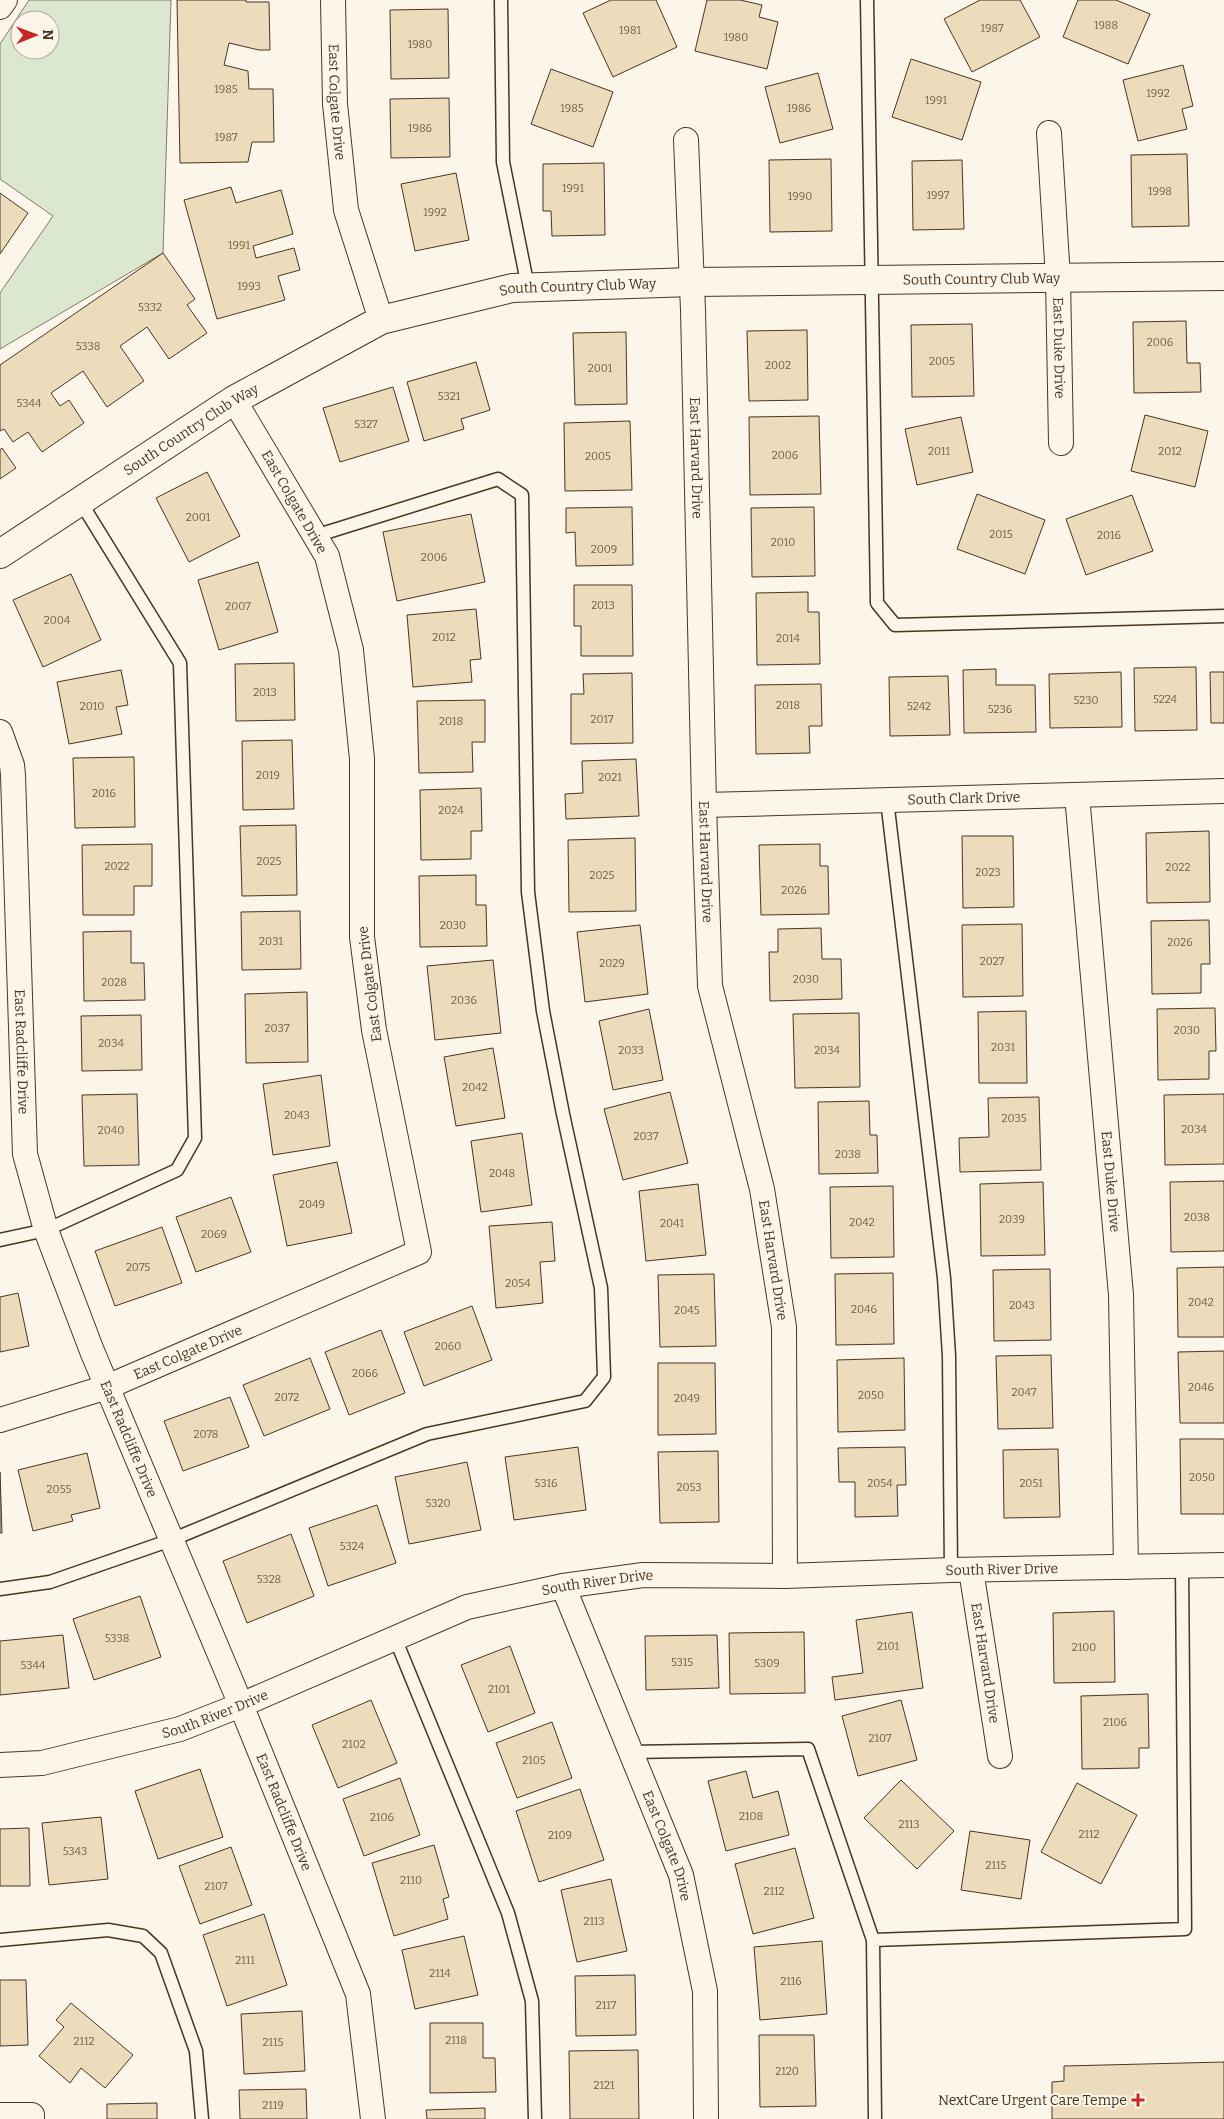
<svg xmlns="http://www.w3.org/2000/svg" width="1224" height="2119" font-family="Bitter,serif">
<rect width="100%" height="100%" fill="#fbf6e9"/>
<path fill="#dce7d0" stroke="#887966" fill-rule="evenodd" d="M29,0H171L163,253L0,349V293L53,216L0,179V44ZM20,20H50V50H20Z"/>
<path fill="#ecdcbc" stroke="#4a3520" d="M177,0H246V2H269L270,50H259L229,43L224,65L248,71L249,89H273L274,142H252L248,162L180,163Z
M611,0H656L677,47L613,77L583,13Z
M707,0H740L762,5L759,17L778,22L767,69L695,51Z
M1020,0L1040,37L972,72L944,19L980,0Z
M1078,0H1116L1150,14L1128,64L1063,37Z
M448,9L449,78L391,79L390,10Z
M911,59L981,82L962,140L892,117Z
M1183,65L1193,106L1182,109L1187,129L1138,141L1123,80Z
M551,69L613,92L593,147L531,124Z
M818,73L833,129L780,143L765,87Z
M449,98L450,157L391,158L390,99Z
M1187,154L1189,226L1132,227L1131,155Z
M831,159L832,231L770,232L769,160Z
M962,160L964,229L913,230L912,161Z
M604,163L605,235L552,236L551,211H543V164Z
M456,173L469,240L415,251L401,184Z
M231,187L236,203L281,190L293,234L253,246L256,258L294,248L300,270L278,276L285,300L217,319L184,200Z
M0,193L28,213L0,254Z
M163,253L195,299L187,305L207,333L169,359L147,327L120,346L144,381L107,407L83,371L51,393L60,406L69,400L84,423L42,452L28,432L13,442L4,429L0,431V365Z
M1186,321L1187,363H1200L1201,392L1134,393L1133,322Z
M972,324L974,396L912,397L911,325Z
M807,330L808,400L749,401L747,331Z
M626,332L627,404L575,405L573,333Z
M476,362L490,410L461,419L464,429L424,441L407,382Z
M393,387L409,441L340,462L323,408Z
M1145,415L1208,431L1195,487L1131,471Z
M819,416L821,494L750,495L749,417Z
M961,417L973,472L917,485L905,429Z
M630,421L632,490L565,491L564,423Z
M2,448L16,468L0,479V450Z
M207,472L240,536L189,562L156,498Z
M977,494L1045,520L1025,574L957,549Z
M1132,495L1153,551L1086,575L1066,519Z
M632,507L633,565L576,566L575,532L566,533V508Z
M814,507L815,576L752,577L751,508Z
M471,514L485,582L397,601L383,532Z
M258,562L278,632L219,650L198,580Z
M71,574L101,640L43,667L13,600Z
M574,585H632L633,656H581V626H574Z
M808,592V612H819L820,664L757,665L756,593Z
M476,609L481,659L470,660L472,682L413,687L407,615Z
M294,663L295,720L236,721L235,664Z
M1196,667L1197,730L1135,731L1134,668Z
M996,669V685H1035L1036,732L964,733L963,670Z
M121,670L128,705L116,707L122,734L69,744L57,682Z
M1121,672L1122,727L1050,728L1049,674Z
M1210,672H1224V723H1211Z
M632,673L633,743L571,744V694H584L583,674Z
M948,676L950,735L890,736L889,677Z
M821,684L822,726H809L810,753L756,754L755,685Z
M485,700V742H472L473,772L419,773L417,701Z
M292,740L294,809L243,810L242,741Z
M134,757L135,827L75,828L73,758Z
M636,759L639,816L566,819L565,794L583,793L582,761Z
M481,788L482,831H471V859L421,860L420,790Z
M296,825L297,895L242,896L240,826Z
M1209,831L1210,902L1147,903L1146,833Z
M962,836H1013L1014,907L963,908Z
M635,838L636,911L569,912L568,840Z
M152,844V886H134V915H83L82,845Z
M820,844V866H828L829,914L761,915L759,845Z
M476,875V905H486L487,946L420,947L419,876Z
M300,911L301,969L242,970L241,912Z
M1209,920L1210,964H1201V993L1152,994L1151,921Z
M1022,924L1023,996L963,997L962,925Z
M640,925L648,994L585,1002L577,932Z
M821,928L822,959H841L842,999L770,1001L769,952H778V929Z
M131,931V963H144L145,1000L84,1001L83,932Z
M493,960L501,1033L435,1040L427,966Z
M307,992L308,1062L246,1063L245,994Z
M1215,1008L1216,1051H1209V1079L1158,1080L1157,1009Z
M649,1009L663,1080L613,1090L599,1021Z
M1026,1011L1027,1083H979L978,1012Z
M859,1013L860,1087L795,1088L793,1014Z
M141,1015L142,1070L82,1071L81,1016Z
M493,1048L505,1118L456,1126L444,1057Z
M321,1075L330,1146L273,1155L263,1084Z
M670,1092L688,1163L623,1180L604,1109Z
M137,1094L139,1165L84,1166L82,1095Z
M1224,1094V1164L1165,1165L1164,1095Z
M1039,1097L1041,1170L960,1172L959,1138L989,1137L988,1098Z
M869,1101L870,1135H877L878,1173L819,1174L818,1102Z
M522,1133L532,1205L481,1212L471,1141Z
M337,1162L352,1233L287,1246L273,1175Z
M1224,1181V1251L1171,1252L1170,1182Z
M1043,1182L1045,1255L981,1256L980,1184Z
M698,1184L706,1255L646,1261L639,1191Z
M893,1186L894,1257L831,1258L830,1187Z
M231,1197L251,1252L196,1272L176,1217Z
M552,1222L555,1261L540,1262L543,1303L496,1308L489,1226Z
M162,1227L182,1283L115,1306L95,1251Z
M1224,1267V1337H1178L1177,1268Z
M1050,1269L1051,1340L994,1341L993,1270Z
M893,1273L894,1344L836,1345L835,1274Z
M714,1274L716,1346L660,1347L658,1275Z
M18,1293L29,1346L0,1352V1297Z
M472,1306L492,1360L424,1386L404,1332Z
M381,1330L405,1393L349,1415L325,1352Z
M1224,1351V1423H1180L1178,1352Z
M1051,1355L1053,1428L998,1429L996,1356Z
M310,1358L330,1409L264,1436L243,1385Z
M904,1358L905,1430L838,1432L837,1360Z
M658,1363H715L716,1434L658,1435Z
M230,1397L249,1447L183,1471L164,1421Z
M1180,1439H1224V1514H1181Z
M578,1447L586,1510L514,1520L505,1457Z
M905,1447L906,1485H897L898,1516L855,1517V1482H839L838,1448Z
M1058,1449L1060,1517L1004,1518L1003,1450Z
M718,1451L719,1522L660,1523L658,1452Z
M87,1453L100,1508L71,1515L73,1521L33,1531L18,1470Z
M467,1462L481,1530L409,1544L395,1477Z
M0,1472L2,1533H0Z
M377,1505L396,1563L328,1586L309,1528Z
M291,1534L314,1596L247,1623L223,1561Z
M140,1596L161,1657L94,1680L73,1619Z
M1114,1611L1115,1682L1054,1683L1053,1613Z
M912,1612L923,1688L835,1700L832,1677L863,1673L856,1620Z
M804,1632L805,1693L730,1694L729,1633Z
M63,1635L69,1688L0,1695V1641Z
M717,1635L719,1688L646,1690L645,1636Z
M510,1646L535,1713L488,1732L461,1665Z
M1148,1694L1149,1748H1139V1768L1082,1769L1081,1696Z
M371,1700L397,1763L338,1788L312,1725Z
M901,1700L917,1760L858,1776L842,1716Z
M552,1722L572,1778L517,1798L496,1743Z
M200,1769L223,1837L158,1859L135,1791Z
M746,1771L753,1798L778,1791L789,1835L726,1851L708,1781Z
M400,1778L420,1835L364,1856L343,1799Z
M901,1780L954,1831L917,1869L864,1818Z
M1077,1783L1137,1815L1101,1884L1041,1852Z
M580,1789L604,1860L539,1882L516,1811Z
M101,1817L108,1879L49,1885L42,1823Z
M29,1828L30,1886H0V1829Z
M970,1831L1030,1840L1021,1899L961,1890Z
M434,1845L449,1897L443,1899L448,1919L394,1936L372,1863Z
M231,1847L252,1905L200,1924L179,1866Z
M795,1848L814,1918L753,1934L735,1864Z
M611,1879L627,1951L577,1962L561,1890Z
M264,1914L287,1985L227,2006L203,1935Z
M464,1936L478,1995L415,2009L402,1950Z
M822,1941L827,2014L760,2020L754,1947Z
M635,1975L636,2035L576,2036L575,1976Z
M0,1980H26L28,2045L0,2046Z
M71,2003L133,2055L105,2088L81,2068L70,2083L39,2056L64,2027L56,2020Z
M302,2011L305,2071L244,2074L241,2014Z
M430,2023H483V2058H495L496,2092L430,2093Z
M759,2035H814L816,2106L760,2107Z
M638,2050L639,2119H570L569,2051Z
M1224,2062V2119H1052V2082L1064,2081V2066Z
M306,2089L307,2119H240L239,2090Z
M157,2103V2119H107V2104Z
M485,2108V2119H427L426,2110Z"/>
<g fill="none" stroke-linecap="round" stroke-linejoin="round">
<defs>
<path id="lane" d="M501,0L503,162L528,287
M867,0L877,603L895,625L1224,616
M887,800L944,1278L949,1356L951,1570
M0,1240L46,1230L177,1170L195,1138L180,663L80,501
M0,1589L50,1582L171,1540L427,1434L585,1401L604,1377L601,1288L563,1114L543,1011L528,892L522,495L498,479L315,536
M395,1638L508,1913L532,2001L535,2119
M631,1752L808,1749L873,1940L875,2119
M0,1940L108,1930L143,1936L161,1953L196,2051L202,2119
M873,1940L1185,1929L1182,1566"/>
<g id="street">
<path id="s1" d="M333,0L335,104L346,210L381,320"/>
<path d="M0,7L5,0"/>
<path id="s2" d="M1049,133L1058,278L1061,443"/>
<path id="s3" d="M686,140L693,310L704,805L710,986L762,1189L784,1327L785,1576"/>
<path id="s4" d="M0,732L12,765L13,775L25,1154L46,1230L92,1351L241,1705L358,1994L373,2119"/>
<path id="s5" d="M1077,795L1121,1295L1126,1567"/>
<path id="s6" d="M704,805L1224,791"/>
<path id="s7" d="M0,1420L107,1387L419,1252L374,1030L362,937V759L351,650L327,556L234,400"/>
<path id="s8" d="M971,1570L1000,1756"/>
<path id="s9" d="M563,1586L681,1875L705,1991L706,2119"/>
<path id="s10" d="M0,1765L42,1763L180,1729L241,1705L467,1607L563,1586L643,1575L785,1576L951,1570L1224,1565"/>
<path d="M0,2115H32V2119"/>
</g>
<g id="secondary">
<path id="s11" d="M0,554L234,400L381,320L512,288L692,282L1224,276"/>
</g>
</defs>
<use href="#lane" stroke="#4a3520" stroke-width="15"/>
<use href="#street" stroke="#4a3520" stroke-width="26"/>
<use href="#secondary" stroke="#4a3520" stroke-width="30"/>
<use href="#lane" stroke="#fbf6e9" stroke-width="12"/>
<use href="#street" stroke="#fbf6e9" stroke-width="24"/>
<use href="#secondary" stroke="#fbf6e9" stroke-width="28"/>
</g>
<path fill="#c62828" stroke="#fbf6e9" stroke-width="2" d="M1135.5 2092.5h5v5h5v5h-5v5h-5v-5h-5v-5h5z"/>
<g text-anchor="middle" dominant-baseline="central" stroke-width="4" stroke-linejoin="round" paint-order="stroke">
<g font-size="11" fill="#725f47">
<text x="1106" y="25">1988</text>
<text x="992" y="28">1987</text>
<text x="630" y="30">1981</text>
<text x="736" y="37">1980</text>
<text x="420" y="44">1980</text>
<text x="226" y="89">1985</text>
<text x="1158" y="93">1992</text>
<text x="936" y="100">1991</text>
<text x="572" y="108">1985</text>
<text x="799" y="108">1986</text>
<text x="420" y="128">1986</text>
<text x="226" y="137">1987</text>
<text x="573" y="188">1991</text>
<text x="1160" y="191">1998</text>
<text x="938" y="195">1997</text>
<text x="800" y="196">1990</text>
<text x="435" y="212">1992</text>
<text x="239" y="245">1991</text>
<text x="249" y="286">1993</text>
<text x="150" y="307">5332</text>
<text x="1160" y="342">2006</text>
<text x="88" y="346">5338</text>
<text x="942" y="361">2005</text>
<text x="778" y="365">2002</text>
<text x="600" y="368">2001</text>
<text x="449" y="396">5321</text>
<text x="29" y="403">5344</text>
<text x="366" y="424">5327</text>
<text x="939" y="451">2011</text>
<text x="1170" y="451">2012</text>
<text x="785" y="455">2006</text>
<text x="598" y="456">2005</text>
<text x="198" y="517">2001</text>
<text x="1001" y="534">2015</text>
<text x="1109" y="535">2016</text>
<text x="783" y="542">2010</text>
<text x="604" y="549">2009</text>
<text x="434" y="557">2006</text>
<text x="603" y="605">2013</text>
<text x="238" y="606">2007</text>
<text x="57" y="620">2004</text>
<text x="444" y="637">2012</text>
<text x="788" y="638">2014</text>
<text x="265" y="692">2013</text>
<text x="1165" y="699">5224</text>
<text x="1086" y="700">5230</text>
<text x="788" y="705">2018</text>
<text x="92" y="706">2010</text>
<text x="919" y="706">5242</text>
<text x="1000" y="709">5236</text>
<text x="602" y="719">2017</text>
<text x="451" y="721">2018</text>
<text x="268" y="775">2019</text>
<text x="610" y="777">2021</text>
<text x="104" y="793">2016</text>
<text x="451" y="810">2024</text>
<text x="269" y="861">2025</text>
<text x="117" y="866">2022</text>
<text x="1178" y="867">2022</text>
<text x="988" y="872">2023</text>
<text x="602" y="875">2025</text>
<text x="794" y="890">2026</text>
<text x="453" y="925">2030</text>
<text x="271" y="941">2031</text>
<text x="1180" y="942">2026</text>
<text x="992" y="961">2027</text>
<text x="612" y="963">2029</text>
<text x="806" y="979">2030</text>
<text x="114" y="982">2028</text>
<text x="464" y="1000">2036</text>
<text x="277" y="1028">2037</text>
<text x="1187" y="1030">2030</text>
<text x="111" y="1043">2034</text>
<text x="1003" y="1047">2031</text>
<text x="631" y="1050">2033</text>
<text x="827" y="1050">2034</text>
<text x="475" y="1087">2042</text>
<text x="297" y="1115">2043</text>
<text x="1014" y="1118">2035</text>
<text x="1194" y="1129">2034</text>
<text x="111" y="1130">2040</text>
<text x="646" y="1136">2037</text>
<text x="848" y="1154">2038</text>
<text x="502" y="1173">2048</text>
<text x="312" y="1204">2049</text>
<text x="1197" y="1217">2038</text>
<text x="1012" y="1219">2039</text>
<text x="862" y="1222">2042</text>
<text x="672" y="1223">2041</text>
<text x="214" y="1234">2069</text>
<text x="138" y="1267">2075</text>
<text x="518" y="1283">2054</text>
<text x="1201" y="1302">2042</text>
<text x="1022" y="1305">2043</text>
<text x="864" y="1309">2046</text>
<text x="687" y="1310">2045</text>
<text x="448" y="1346">2060</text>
<text x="365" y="1373">2066</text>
<text x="1201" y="1387">2046</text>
<text x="1024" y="1392">2047</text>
<text x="871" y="1395">2050</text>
<text x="287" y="1397">2072</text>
<text x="687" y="1398">2049</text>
<text x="206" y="1434">2078</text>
<text x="1202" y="1477">2050</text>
<text x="546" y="1483">5316</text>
<text x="880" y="1483">2054</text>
<text x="1031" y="1483">2051</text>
<text x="689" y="1487">2053</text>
<text x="59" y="1489">2055</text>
<text x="438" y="1503">5320</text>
<text x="352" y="1546">5324</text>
<text x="269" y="1579">5328</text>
<text x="117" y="1638">5338</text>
<text x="888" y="1646">2101</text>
<text x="1084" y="1647">2100</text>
<text x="682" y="1662">5315</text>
<text x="767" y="1663">5309</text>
<text x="33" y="1665">5344</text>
<text x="499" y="1689">2101</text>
<text x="1115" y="1722">2106</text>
<text x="880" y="1738">2107</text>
<text x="354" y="1744">2102</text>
<text x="534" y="1760">2105</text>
<text x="751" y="1816">2108</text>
<text x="382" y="1817">2106</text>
<text x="909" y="1824">2113</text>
<text x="1089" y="1834">2112</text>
<text x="560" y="1835">2109</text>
<text x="75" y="1851">5343</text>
<text x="996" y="1865">2115</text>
<text x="411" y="1880">2110</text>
<text x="216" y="1886">2107</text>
<text x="774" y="1891">2112</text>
<text x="594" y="1921">2113</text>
<text x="245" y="1960">2111</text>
<text x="440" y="1973">2114</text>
<text x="791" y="1981">2116</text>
<text x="606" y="2005">2117</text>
<text x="456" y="2040">2118</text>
<text x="84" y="2041">2112</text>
<text x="273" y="2042">2115</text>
<text x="787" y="2071">2120</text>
<text x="604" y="2085">2121</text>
<text x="273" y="2105">2119</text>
</g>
<g font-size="14" fill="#4a3520" stroke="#fbf6e9">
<text stroke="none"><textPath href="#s1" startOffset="102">East Colgate Drive</textPath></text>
<text stroke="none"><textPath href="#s11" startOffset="1052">South Country Club Way</textPath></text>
<text stroke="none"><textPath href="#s11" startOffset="648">South Country Club Way</textPath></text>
<text stroke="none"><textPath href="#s2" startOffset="215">East Duke Drive</textPath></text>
<text stroke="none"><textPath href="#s11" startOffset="228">South Country Club Way</textPath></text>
<text stroke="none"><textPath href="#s3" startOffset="318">East Harvard Drive</textPath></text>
<text transform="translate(294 502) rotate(60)">East Colgate Drive</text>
<text stroke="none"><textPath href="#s6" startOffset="260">South Clark Drive</textPath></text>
<text stroke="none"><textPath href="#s3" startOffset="722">East Harvard Drive</textPath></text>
<text transform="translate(370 984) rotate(-97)">East Colgate Drive</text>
<text stroke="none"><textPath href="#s4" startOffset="322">East Radcliffe Drive</textPath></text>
<text stroke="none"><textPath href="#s5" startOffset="388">East Duke Drive</textPath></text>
<text stroke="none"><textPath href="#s3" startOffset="1128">East Harvard Drive</textPath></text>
<text stroke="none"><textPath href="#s7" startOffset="200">East Colgate Drive</textPath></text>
<text stroke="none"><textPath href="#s4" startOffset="728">East Radcliffe Drive</textPath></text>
<text stroke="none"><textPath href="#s10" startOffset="1034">South River Drive</textPath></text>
<text stroke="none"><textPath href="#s10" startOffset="629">South River Drive</textPath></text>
<text stroke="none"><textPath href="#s8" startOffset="94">East Harvard Drive</textPath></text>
<text stroke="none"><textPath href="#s10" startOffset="222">South River Drive</textPath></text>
<text stroke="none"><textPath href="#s4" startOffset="1132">East Radcliffe Drive</textPath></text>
<text stroke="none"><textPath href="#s9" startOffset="280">East Colgate Drive</textPath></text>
</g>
<g font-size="14" fill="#4a3520" stroke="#fbf6e9" text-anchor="end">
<text x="1127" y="2100">NextCare Urgent Care Tempe</text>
</g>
</g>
<g transform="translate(35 35) rotate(89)"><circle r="24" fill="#fbf6e9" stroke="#b4a999"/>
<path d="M0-4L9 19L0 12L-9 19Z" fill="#c62828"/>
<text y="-8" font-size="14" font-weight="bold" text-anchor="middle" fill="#4a3520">N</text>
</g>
</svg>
